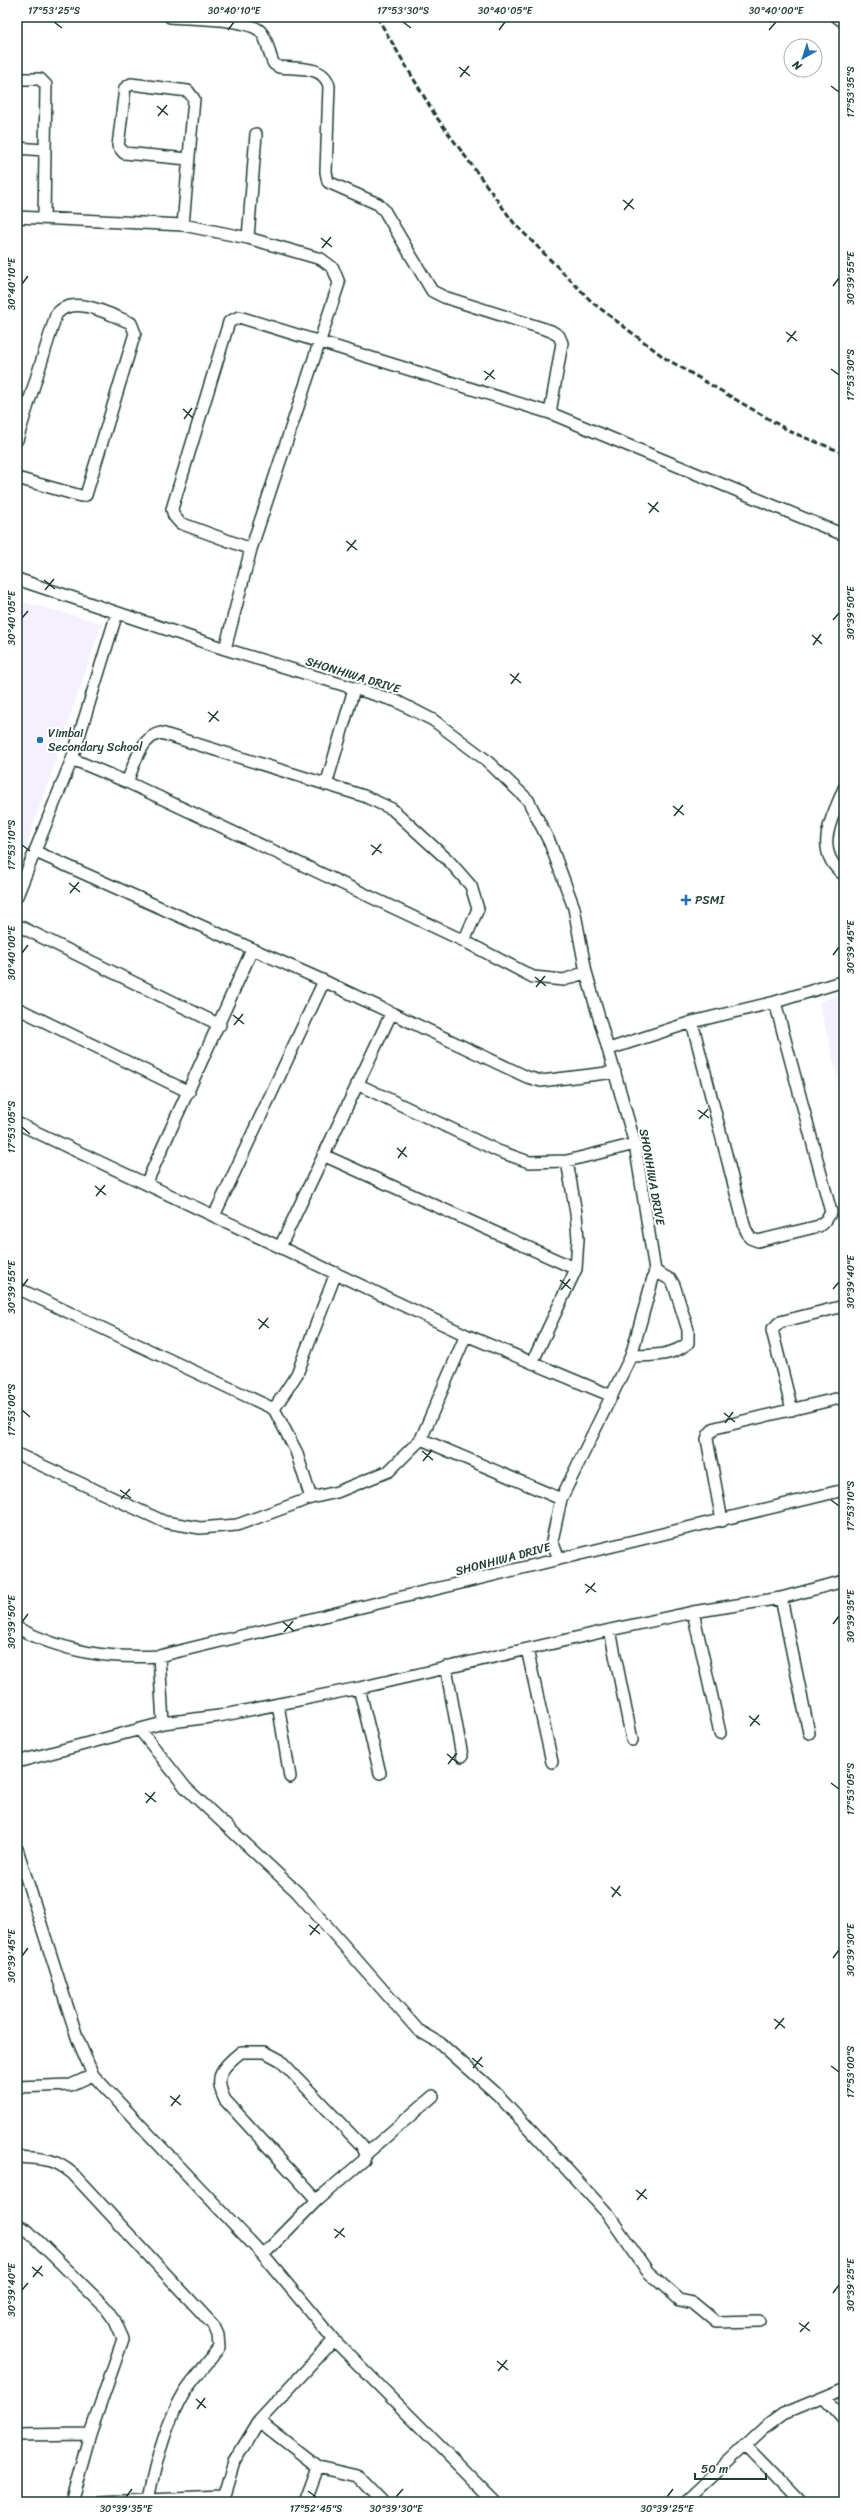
<svg xmlns="http://www.w3.org/2000/svg" width="861" height="2519" font-family="Sriracha,sans-serif">
<rect width="100%" height="100%" fill="#fff"/>
<filter id="ink" filterUnits="userSpaceOnUse"><feTurbulence type="fractalNoise" baseFrequency=".025" numOctaves="2"/><feDisplacementMap in="SourceGraphic" scale="8" xChannelSelector="R" yChannelSelector="G"/><feConvolveMatrix kernelMatrix="1 2 1 2 8 2 1 2 1" color-interpolation-filters="sRGB"/></filter>
<g filter="url(#ink)">
<path fill="#f4f0ff" d="M17,600L102,623L17,873Z
M844,992V1105L819,1002Z"/>
<g fill="none" stroke-linecap="round" stroke-linejoin="round">
<defs>
<path id="minor" d="M170,17C191,19 249,18 261,32C269,41 268,54 274,64L279,67C297,69 324,65 329,86L326,172L328,182L378,204L384,210L432,291L444,297L551,331L559,336L562,343L550,413
M837,17L844,22
M17,79H40L46,85L44,218
M17,148L44,150
M17,217L183,225L248,238L321,259L333,268L339,283L251,549L225,649
M183,225L194,99L188,91L131,84L125,88L118,146L124,153L188,159
M248,238L256,134
M17,440L56,315C72,293 111,315 131,323L135,333L86,495L81,496L17,478
M251,549L180,523L174,516L172,509L229,322L239,317L550,413L844,535
M17,579L225,649L396,701L433,720L486,760L528,800L550,843L574,908L586,972L635,1144L655,1271L631,1356L561,1499L552,1541L559,1559
M72,759L127,782L464,941L533,977L564,980L586,972
M127,782C134,766 141,736 161,733L364,796L392,809L450,862L471,886L478,909L464,941
M326,785L354,689
M844,788C832,819 812,850 844,875
M36,852L324,981L527,1077L541,1081L615,1072
M17,896L72,759L117,613
M17,925L220,1025
M17,1008L189,1092
M692,1022L745,1228L750,1238L758,1241L819,1226L826,1220L831,1212L775,1002
M609,1049L692,1022L775,1002L844,981
M357,1084L498,1151L529,1162L567,1161L635,1144
M17,1123L466,1335L612,1396
M323,1155L576,1269
M146,1184L252,950
M214,1216L324,981
M280,1247L391,1014
M17,1288L274,1409L296,1451L311,1498L337,1492L389,1471L421,1439L466,1335
M631,1356C651,1355 671,1357 688,1343V1330L674,1285L671,1280L655,1271
M532,1363L576,1269L578,1239L576,1213L567,1161
M274,1409L297,1374L336,1273
M792,1410L772,1330L780,1322L844,1306
M421,1439L561,1499
M17,1454L165,1522L200,1528L237,1525L311,1498
M722,1521L707,1439L709,1434L715,1428L844,1397
M781,1598L809,1733
M693,1612L720,1733
M17,1628C65,1652 106,1659 159,1656L844,1490
M610,1630L632,1740
M527,1649L552,1762
M159,1656L163,1723L219,1716L359,1688L610,1630L693,1612L781,1598L844,1581
M446,1667L462,1756
M359,1688L380,1773
M278,1704L290,1777
M140,1730L186,1788L297,1892L418,2030L440,2043L498,2095L607,2213L648,2272L680,2300L693,2303L716,2322L759,2321
M17,1762L163,1723
M17,1849L78,2040L93,2075L263,2255L334,2340L495,2502
M17,2087L71,2085L93,2075
M366,2154L433,2096
M17,2157C42,2159 53,2157 73,2174L214,2326L218,2335L219,2347C209,2363 194,2377 184,2393C165,2425 155,2464 148,2500
M17,2225L28,2231L105,2307L115,2321L123,2339L90,2434L71,2502
M263,2255L317,2200L364,2160L366,2154L362,2146L280,2060L265,2052H241C222,2067 213,2076 225,2100L317,2200
M824,2398L844,2420
M259,2421L318,2467L357,2476L382,2502
M17,2435L90,2434
M746,2446L800,2502
M99,2502L222,2497
M222,2502L234,2462L259,2421L334,2340
M305,2502L318,2467
M685,2502L764,2428L783,2414L844,2389"/>
</defs>
<use href="#minor" stroke="#1f3d34" stroke-width="14"/>
<use href="#minor" stroke="#fff" stroke-width="11"/>
<path stroke="#1f3d34" stroke-width="3" stroke-dasharray="6 3" stroke-linecap="butt" d="M377,17L435,115L514,223L593,303L665,358L791,432L844,453"/>
</g>
</g>
<path fill="none" stroke="#1f3d34" stroke-width="1.5" d="M54,22L62,28M403,22L411,28M228,30L234,22M499,30L505,22M769,30L776,22M459,67L470,76M460,77L469,66M831,86L839,92M157,106L168,115M158,116L167,105M623,200L634,209M624,210L633,199M321,238L332,247M322,248L331,237M22,284L28,276M833,286L839,278M786,332L797,341M787,342L796,331M831,369L839,375M484,371L495,379M485,380L494,370M183,409L193,418M184,419L192,408M648,503L659,512M649,513L658,502M346,541L357,550M347,551L356,540M44,580L55,589M45,590L54,579M22,618L28,611M833,620L839,613M812,635L822,644M813,645L821,634M510,674L521,683M511,684L519,673M208,712L219,721M209,722L218,711M673,806L684,815M674,816L683,805M22,845L30,851M371,845L382,853M372,855L381,844M69,883L80,892M70,893L79,882M22,953L28,945M833,955L839,947M535,977L546,986M536,987L545,976M233,1015L244,1024M234,1025L243,1014M698,1110L709,1118M699,1119L708,1109M22,1127L30,1134M397,1148L407,1157M398,1158L406,1147M95,1186L106,1195M96,1196L105,1185M560,1280L571,1289M22,1287L28,1279M833,1289L839,1282M561,1290L570,1279M258,1319L269,1328M259,1329L268,1318M22,1410L30,1417M724,1413L735,1422M725,1423L733,1412M422,1451L433,1460M423,1461L432,1450M120,1490L131,1498M121,1499L130,1489M831,1500L839,1506M585,1584L596,1592M586,1593L595,1583M22,1622L28,1614M283,1622L294,1631M833,1624L839,1616M284,1632L293,1621M749,1716L760,1725M750,1726L759,1715M447,1754L458,1763M448,1764L457,1753M831,1783L839,1789M145,1793L156,1802M146,1803L155,1792M611,1887L621,1896M612,1897L620,1886M309,1925L320,1934M310,1935L319,1924M22,1956L28,1948M833,1958L839,1950M774,2019L785,2028M775,2029L784,2018M472,2058L483,2067M831,2066L839,2072M473,2068L482,2057M170,2096L181,2105M171,2106L180,2095M636,2190L647,2199M637,2200L646,2189M334,2229L345,2237M335,2238L344,2228M32,2267L43,2276M33,2277L42,2266M22,2290L28,2283M833,2293L839,2285M799,2323L810,2331M800,2332L809,2322M497,2361L508,2370M498,2371L507,2360M196,2399L206,2408M197,2409L205,2398M308,2491L316,2497M126,2497L132,2489M396,2497L403,2489M667,2497L673,2489"/>
<g fill="#1f6fb2" stroke="#fff" stroke-width="1.5">
<circle cx="40" cy="740" r="4"/>
<path d="M684 894h4v4h4v4h-4v4h-4v-4h-4v-4h4z"/>
</g>
<g text-anchor="middle" dominant-baseline="central" stroke-width="4" stroke-linejoin="round" paint-order="stroke">
<g font-size="12" fill="#1f3d34" stroke="#fff">
<text transform="translate(353 675) rotate(17)">SHONHIWA DRIVE</text>
<text transform="translate(652 1177) rotate(80)">SHONHIWA DRIVE</text>
<text transform="translate(503 1559) rotate(-15)">SHONHIWA DRIVE</text>
</g>
<g font-size="12" fill="#1f3d34" stroke="#fff" text-anchor="start">
<text x="48" y="733">Vimbai<tspan x="48" dy="14">Secondary School</tspan></text>
<text x="695" y="900">PSMI</text>
</g>
</g>
<rect width="861" height="2519" fill="none" stroke="#fff" stroke-width="44"/>
<g transform="translate(803 58) rotate(219)"><circle r="19" fill="#ffffff" stroke="#a5b1ae"/>
<path d="M0-3L7 15L0 10L-7 15Z" fill="#1f6fb2"/>
<text y="-6" font-size="11" font-weight="bold" text-anchor="middle" fill="#1f3d34">N</text>
</g>
<path d="M695 2473v6h71v-6" fill="none" stroke="#1f3d34" stroke-width="2"/>
<text x="701" y="2473" font-size="12" fill="#1f3d34" stroke="#ffffff" stroke-width="3" paint-order="stroke">50 m</text>
<rect x="22" y="22" width="817" height="2475" fill="none" stroke="#1f3d34" stroke-width="1.5"/>
<g font-size="10" text-anchor="middle" fill="#1f3d34">
<text x="54" y="14">17°53'25"S</text>
<text x="234" y="14">30°40'10"E</text>
<text x="403" y="14">17°53'30"S</text>
<text x="505" y="14">30°40'05"E</text>
<text x="776" y="14">30°40'00"E</text>
<text transform="translate(850 92) rotate(-90)" y="4">17°53'35"S</text>
<text transform="translate(850 278) rotate(-90)" y="4">30°39'55"E</text>
<text transform="translate(11 284) rotate(-90)" y="4">30°40'10"E</text>
<text transform="translate(850 375) rotate(-90)" y="4">17°53'30"S</text>
<text transform="translate(850 613) rotate(-90)" y="4">30°39'50"E</text>
<text transform="translate(11 618) rotate(-90)" y="4">30°40'05"E</text>
<text transform="translate(11 845) rotate(-90)" y="4">17°53'10"S</text>
<text transform="translate(850 947) rotate(-90)" y="4">30°39'45"E</text>
<text transform="translate(11 953) rotate(-90)" y="4">30°40'00"E</text>
<text transform="translate(11 1127) rotate(-90)" y="4">17°53'05"S</text>
<text transform="translate(850 1282) rotate(-90)" y="4">30°39'40"E</text>
<text transform="translate(11 1287) rotate(-90)" y="4">30°39'55"E</text>
<text transform="translate(11 1410) rotate(-90)" y="4">17°53'00"S</text>
<text transform="translate(850 1506) rotate(-90)" y="4">17°53'10"S</text>
<text transform="translate(850 1616) rotate(-90)" y="4">30°39'35"E</text>
<text transform="translate(11 1622) rotate(-90)" y="4">30°39'50"E</text>
<text transform="translate(850 1789) rotate(-90)" y="4">17°53'05"S</text>
<text transform="translate(850 1950) rotate(-90)" y="4">30°39'30"E</text>
<text transform="translate(11 1956) rotate(-90)" y="4">30°39'45"E</text>
<text transform="translate(850 2072) rotate(-90)" y="4">17°53'00"S</text>
<text transform="translate(850 2285) rotate(-90)" y="4">30°39'25"E</text>
<text transform="translate(11 2290) rotate(-90)" y="4">30°39'40"E</text>
<text x="126" y="2512">30°39'35"E</text>
<text x="316" y="2512">17°52'45"S</text>
<text x="396" y="2512">30°39'30"E</text>
<text x="667" y="2512">30°39'25"E</text>
</g>
</svg>
